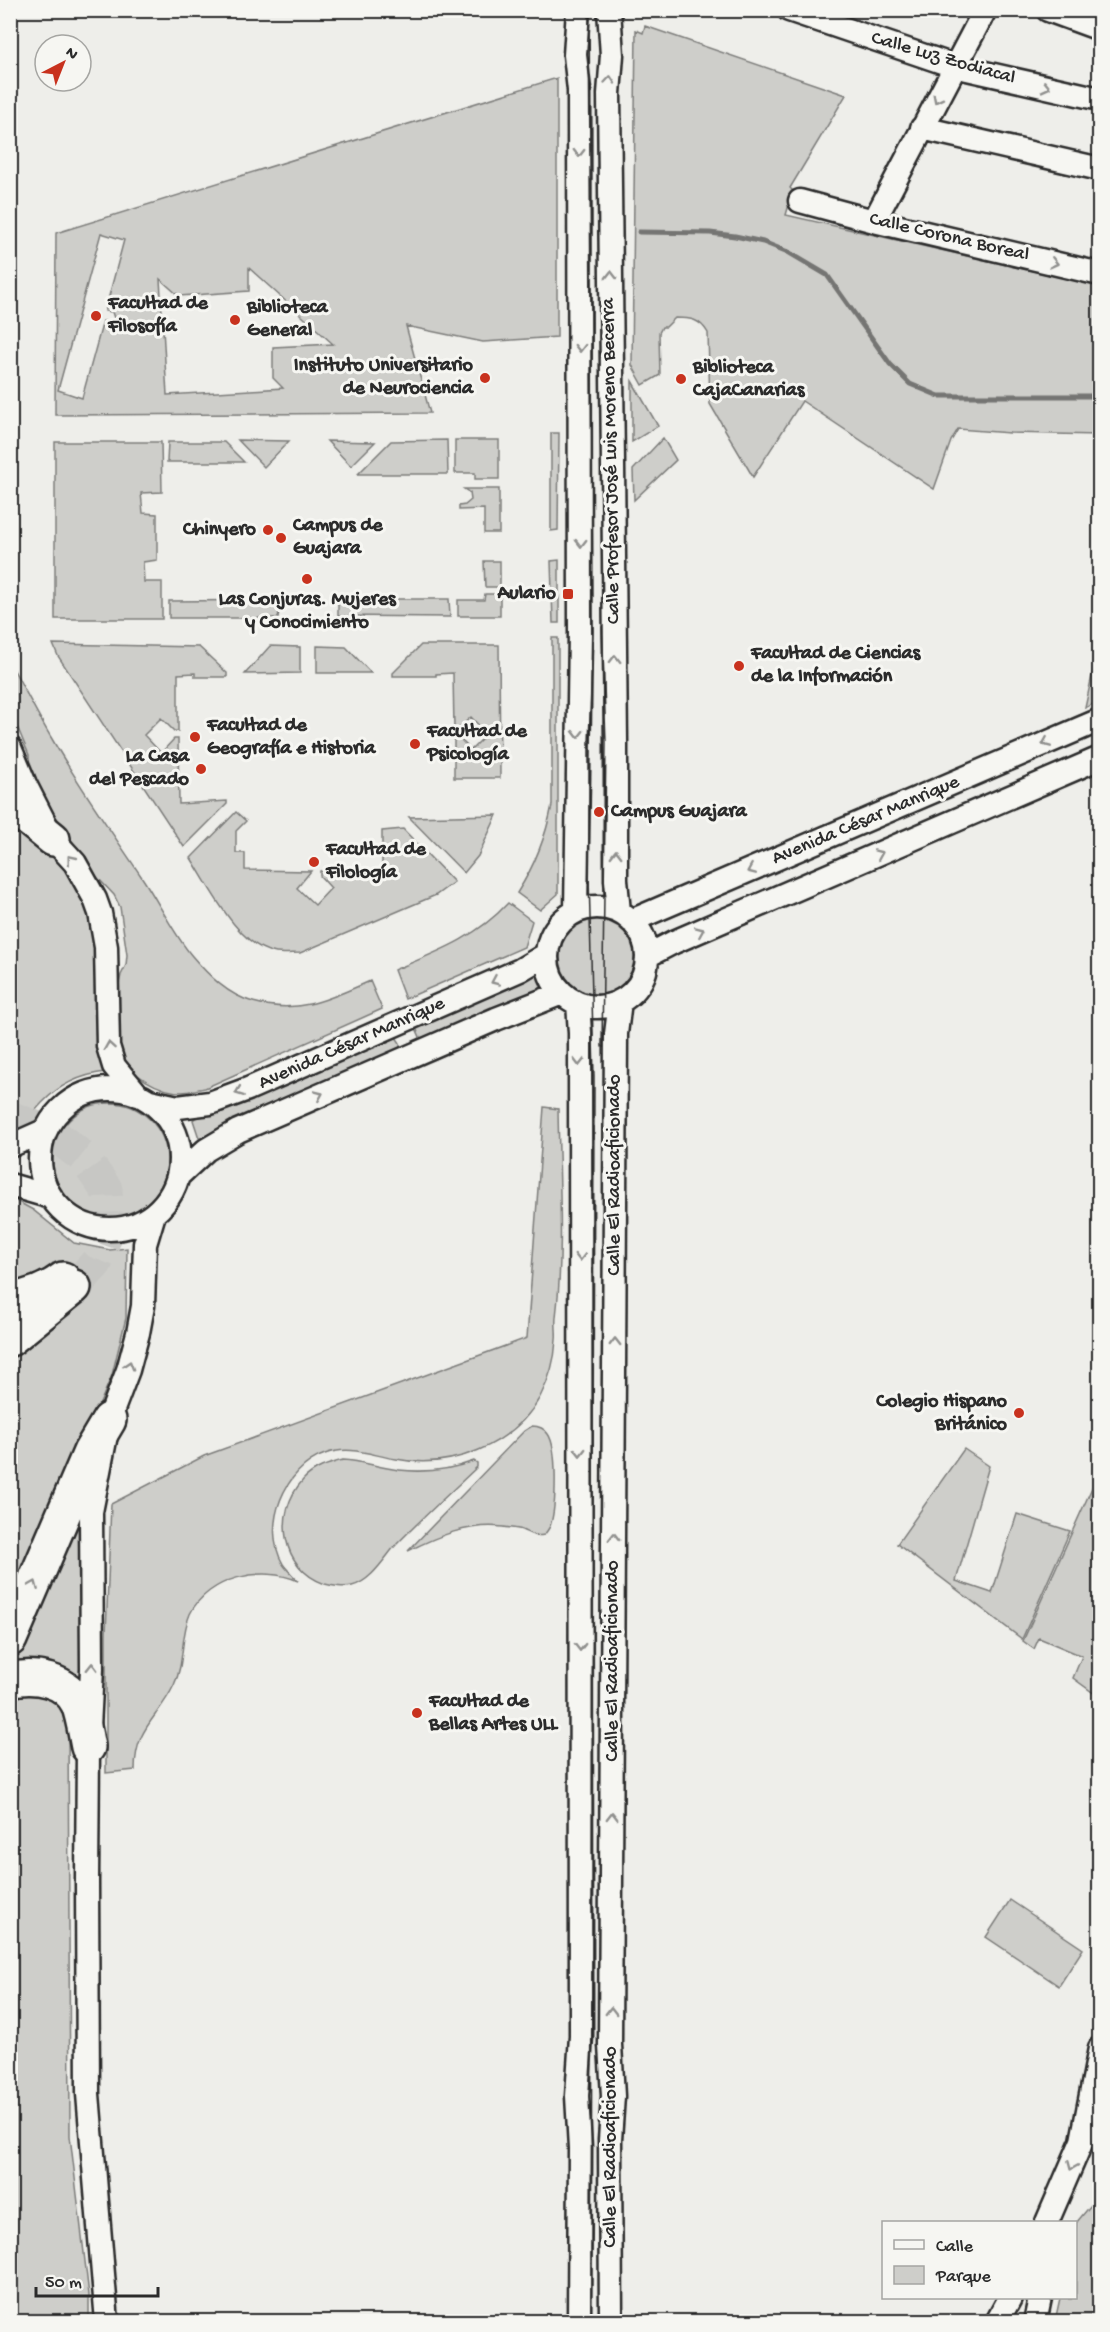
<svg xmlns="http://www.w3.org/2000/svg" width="1110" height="2332" font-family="'Gochi Hand',sans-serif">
<rect width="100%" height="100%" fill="#eeeeea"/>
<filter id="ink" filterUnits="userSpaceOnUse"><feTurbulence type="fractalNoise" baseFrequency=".0167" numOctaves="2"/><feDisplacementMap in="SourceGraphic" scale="12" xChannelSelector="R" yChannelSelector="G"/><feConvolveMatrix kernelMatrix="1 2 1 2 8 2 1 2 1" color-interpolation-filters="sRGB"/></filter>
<g filter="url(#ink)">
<path fill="#cececa" stroke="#7c7c7a" stroke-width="1.5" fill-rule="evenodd" d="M645,26L846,95L790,188L793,191L786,215L1099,286V435L1010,433L958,429L951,441L934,489L802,401L753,477L710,404L708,333C700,319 691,318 675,318L666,327H662L659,333L660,375L643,385L632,365L636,30L643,33Z
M557,78V337L483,342L406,326L430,413L55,415L56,233ZM101,233L124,240L105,311L112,312L114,318L110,322L103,321L82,398L58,390ZM249,268L333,344L273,347V378L283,388L167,395L160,279L179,296L249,291Z
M632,381L658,426L632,442Z
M551,433H559L558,530L551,531Z
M663,438L676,460L634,500L633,470Z
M238,440L289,441L264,467Z
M447,440L448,474H358L391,441Z
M455,440H499V479H475V473H455Z
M327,441L375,442L351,466Z
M55,442H161L162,492L141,493L143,513L157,514V560L143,562L144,582H162V619H55Z
M168,442H224L244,462H167Z
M464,489H499V533H484V509L459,510V506L465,505L471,500L470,493Z
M559,560V623H553L551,561Z
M484,561H500V587H485Z
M485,594H500V616H458V600H484Z
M338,599H449L450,617L338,616Z
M281,600L278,618H169V601Z
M552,638H558V894L540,910L517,893C535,865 546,837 552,805Z
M1099,643V701L1085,708Z
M53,644L199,647L227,673V677H195V673L178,674V731H174L161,718L144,735L161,753L174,739H178L179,804L227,801V804L184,847L58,656Z
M421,645H499L500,778H454V737H458L471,750L487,734L471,717L459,728H454L453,673L436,674V676H393V673Z
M270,646L300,647V673L245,674Z
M317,646L346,647L371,673H317Z
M10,663C24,688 37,714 52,739C79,786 111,831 141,876C158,901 173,933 192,956C209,976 228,995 253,1002C299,1015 329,999 370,981L382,1009L205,1088C198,1089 189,1092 182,1092C160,1092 129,1075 121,1054C114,1034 119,1006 119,984L121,975L126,965L127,955L120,907L114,895L97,877L86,857L76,847L36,786L29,768V755L11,712Z
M236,812L246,821L236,831V853H245V870L311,871L297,888L315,905L331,888L320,876V871L382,870V831L403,829L454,882L436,895L300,953C292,953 284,954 276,953C239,948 210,888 191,858Z
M11,814L40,839L77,882L96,931L107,1068L105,1072C80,1075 59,1085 42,1103C31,1115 25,1124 11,1132Z
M497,815L478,856L464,873L409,817Z
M508,903L532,921L524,947L405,999L394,970C437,952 476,938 508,903Z
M560 957a37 37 0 1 1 74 0a37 37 0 1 1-74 0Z
M529,975L538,977L542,984L539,992L429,1041L421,1039L416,1028Z
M389,1036L396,1037L400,1043V1049L396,1055L204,1138H199L193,1120L196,1117Z
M53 1160a57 57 0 1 1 114 0a57 57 0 1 1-114 0Z
M544,1107L558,1109C559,1178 564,1249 556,1317C555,1325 557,1333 556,1340C555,1359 549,1380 540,1397C513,1446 449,1470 396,1459C371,1455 350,1445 325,1454C284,1468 261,1526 283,1564C287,1570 293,1575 298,1581C263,1565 208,1577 190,1614C180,1637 185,1663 174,1685C158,1719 135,1727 135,1770L106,1773V1634L111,1504L204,1456L527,1338Z
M11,1198L33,1210L74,1243L110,1250L127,1248L126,1318L112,1375L11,1614V1361L33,1336L83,1295L53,1263C41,1275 28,1285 11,1283Z
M532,1426C539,1426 544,1428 548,1434C558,1448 556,1506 551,1523C550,1528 547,1531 544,1535C534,1537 531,1534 522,1530C516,1528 509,1528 503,1527C468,1523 438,1536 408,1551L524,1431Z
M964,1449L989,1466L956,1581L992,1593L1017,1514L1070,1531L1022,1639L897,1544Z
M343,1460C363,1461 380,1468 399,1470C425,1473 450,1470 474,1461L477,1463V1467C450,1493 421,1519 395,1546C383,1560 371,1581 352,1586C345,1588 332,1586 325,1584C281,1569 273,1513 303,1480C314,1468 328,1464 343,1460Z
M1099,1472V1697L1073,1678L1082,1656L1039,1638L1034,1649L1023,1641Z
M82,1492L81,1695L11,1669V1658Z
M10,1693H48L61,1707L68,1721L70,2136L89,2295V2321L11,2322Z
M1010,1900L1083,1949L1059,1986L986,1937Z
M1099,2185V2321H1055L1060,2298H1076V2223L1097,2198Z"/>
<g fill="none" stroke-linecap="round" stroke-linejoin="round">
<path stroke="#757573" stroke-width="5" d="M639,232L710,233L735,236L763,242L788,252L827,275L890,364L910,384L939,396H1100"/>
<path stroke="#c7c7c4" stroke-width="33" stroke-dasharray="33 16" stroke-linecap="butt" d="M10,1117L53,1134L83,1157L106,1189L108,1230L96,1263L74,1287"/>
<defs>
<path id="minor" d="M609,10L612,55L609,94L616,742V880L619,912
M789,10L954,66L1100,99
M1048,10L1100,29
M922,128L1100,169
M800,201L874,221L1100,274
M874,221L985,10
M10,748L25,784L53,839L75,863L95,899L100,913L106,947L108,1046L114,1066L138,1095
M547 957a50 50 0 1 1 100 0a50 50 0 1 1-100 0Z
M576,911L580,632L579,90L575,55L578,10
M631,921L1100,720
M647,956L674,942L1100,758
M578,1003L580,1033L581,2036L577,2096L580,2148L579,2322
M40 1159a70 70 0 1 1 140 0a70 70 0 1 1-140 0Z
M150,1101L178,1107L210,1103L248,1089L520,970L547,954
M10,1146L46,1130
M178,1176L206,1150L238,1131L496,1019L562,993
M10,1185L51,1197
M1047,2222L1082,2141L1100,2048
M107,2322L88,2094L87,1882L88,1747L92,1669L91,1512L109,1420L128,1370L138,1333L143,1306L145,1244L154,1214
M611,2322L610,2140L613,2096L610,2045L616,1034L620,1001
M997,2322L1010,2298
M1035,2322L1040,2298"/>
<path id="highway" d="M10,804L53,839
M10,1300C31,1297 47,1291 63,1279
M10,1339L74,1287
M10,1639L90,1452L109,1420
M10,1680C34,1674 66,1679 78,1704C83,1717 85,1733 88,1747"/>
</defs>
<use href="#minor" stroke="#2b2b2b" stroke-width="27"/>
<use href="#highway" stroke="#2b2b2b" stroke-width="38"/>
<use href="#minor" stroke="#f6f6f2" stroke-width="22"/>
<use href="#highway" stroke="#f6f6f2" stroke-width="33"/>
<path stroke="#2b2b2b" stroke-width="1.5" d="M589,10L593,632L589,743V877L594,1077L591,2322
M602,627L606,743L602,1047"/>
</g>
<defs><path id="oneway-chevron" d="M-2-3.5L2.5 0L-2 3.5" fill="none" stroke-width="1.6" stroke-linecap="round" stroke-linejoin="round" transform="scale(1.5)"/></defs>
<g stroke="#90908e">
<use href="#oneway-chevron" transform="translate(610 80) rotate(-85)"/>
<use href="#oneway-chevron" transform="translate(1046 87) rotate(13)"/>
<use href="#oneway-chevron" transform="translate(937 99) rotate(117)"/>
<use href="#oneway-chevron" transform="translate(579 153) rotate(90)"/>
<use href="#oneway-chevron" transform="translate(1054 263) rotate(13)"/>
<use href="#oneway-chevron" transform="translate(611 275) rotate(-90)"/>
<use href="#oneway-chevron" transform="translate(580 348) rotate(90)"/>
<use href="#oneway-chevron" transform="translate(581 543) rotate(90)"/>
<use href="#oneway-chevron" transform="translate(615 659) rotate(-91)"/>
<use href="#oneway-chevron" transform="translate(578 734) rotate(91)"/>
<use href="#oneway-chevron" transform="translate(1046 743) rotate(157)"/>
<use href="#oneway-chevron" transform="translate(616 854) rotate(-90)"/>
<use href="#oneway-chevron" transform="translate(879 854) rotate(-23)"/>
<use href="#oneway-chevron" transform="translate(71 859) rotate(-129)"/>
<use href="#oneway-chevron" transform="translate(751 870) rotate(157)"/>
<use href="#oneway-chevron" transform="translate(700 931) rotate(-23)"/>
<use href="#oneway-chevron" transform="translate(495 981) rotate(156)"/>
<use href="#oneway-chevron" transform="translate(109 1046) rotate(-99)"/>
<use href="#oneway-chevron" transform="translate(579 1062) rotate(91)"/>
<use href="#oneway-chevron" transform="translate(239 1092) rotate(159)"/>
<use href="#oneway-chevron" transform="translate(319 1095) rotate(-23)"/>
<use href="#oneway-chevron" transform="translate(580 1257) rotate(90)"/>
<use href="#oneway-chevron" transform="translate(615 1342) rotate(-90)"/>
<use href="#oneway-chevron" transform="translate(129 1365) rotate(-73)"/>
<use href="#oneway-chevron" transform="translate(580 1452) rotate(90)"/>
<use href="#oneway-chevron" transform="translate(614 1537) rotate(-90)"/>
<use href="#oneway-chevron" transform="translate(34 1585) rotate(-67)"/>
<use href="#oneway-chevron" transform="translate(580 1647) rotate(90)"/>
<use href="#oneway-chevron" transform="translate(92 1667) rotate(-89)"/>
<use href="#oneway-chevron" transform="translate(612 1816) rotate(-90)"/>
<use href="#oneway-chevron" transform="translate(611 2011) rotate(-90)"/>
<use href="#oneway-chevron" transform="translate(1072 2166) rotate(113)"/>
</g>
</g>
<g fill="#c8321e" stroke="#f6f6f2" stroke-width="2">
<circle cx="96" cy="316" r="6"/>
<circle cx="235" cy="320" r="6"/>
<circle cx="485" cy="378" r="6"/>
<circle cx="681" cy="379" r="6"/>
<circle cx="268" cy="530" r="6"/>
<circle cx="281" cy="538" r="6"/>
<circle cx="307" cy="579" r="6"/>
<rect x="562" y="588" width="12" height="12" rx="3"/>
<circle cx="739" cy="666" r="6"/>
<circle cx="195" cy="737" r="6"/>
<circle cx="415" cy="744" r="6"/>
<circle cx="201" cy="769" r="6"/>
<circle cx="599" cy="812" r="6"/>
<circle cx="314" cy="862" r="6"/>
<circle cx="1019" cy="1413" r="6"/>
<circle cx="417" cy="1713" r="6"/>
</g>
<g text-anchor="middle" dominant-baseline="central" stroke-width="6" stroke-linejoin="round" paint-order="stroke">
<g font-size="20" fill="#2b2b2b" stroke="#f6f6f2">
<text transform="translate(943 59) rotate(16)">Calle Luz Zodiacal</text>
<text transform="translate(949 238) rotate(13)">Calle Corona Boreal</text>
<text transform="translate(612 461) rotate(-91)">Calle Profesor José Luis Moreno Becerra</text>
<text transform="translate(866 821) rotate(-23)">Avenida César Manrique</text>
<text transform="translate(352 1044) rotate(-24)">Avenida César Manrique</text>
<text transform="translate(615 1175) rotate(-90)">Calle El Radioaficionado</text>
<text transform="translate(613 1661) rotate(-90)">Calle El Radioaficionado</text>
<text transform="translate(611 2147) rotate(-90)">Calle El Radioaficionado</text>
</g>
<g font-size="20" font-weight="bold" fill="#2b2b2b" stroke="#f6f6f2" text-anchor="start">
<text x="108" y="304">Facultad de<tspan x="108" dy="23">Filosofía</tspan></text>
<text x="247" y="308">Biblioteca<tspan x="247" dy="23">General</tspan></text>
<text x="473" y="366" text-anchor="end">Instituto Universitario<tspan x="473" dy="23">de Neurociencia</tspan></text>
<text x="693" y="368">Biblioteca<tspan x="693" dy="23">CajaCanarias</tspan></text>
<text x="293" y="526">Campus de<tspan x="293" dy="23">Guajara</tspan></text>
<text x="256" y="530" text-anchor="end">Chinyero</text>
<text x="556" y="594" text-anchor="end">Aulario</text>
<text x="307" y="600" text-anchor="middle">Las Conjuras. Mujeres<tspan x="307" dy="23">y Conocimiento</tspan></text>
<text x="751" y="654">Facultad de Ciencias<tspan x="751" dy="23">de la Información</tspan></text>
<text x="207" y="726">Facultad de<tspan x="207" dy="23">Geografía e Historia</tspan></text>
<text x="427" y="732">Facultad de<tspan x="427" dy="23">Psicología</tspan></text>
<text x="189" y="757" text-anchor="end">La Casa<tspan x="189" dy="23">del Pescado</tspan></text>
<text x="611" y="812">Campus Guajara</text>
<text x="326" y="850">Facultad de<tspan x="326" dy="23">Filología</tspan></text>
<text x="1007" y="1402" text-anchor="end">Colegio Hispano<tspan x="1007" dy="23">Británico</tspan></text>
<text x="429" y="1702">Facultad de<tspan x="429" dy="23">Bellas Artes ULL</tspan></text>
</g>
</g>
<rect width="1110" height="2332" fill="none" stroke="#f6f6f2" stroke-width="36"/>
<rect x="18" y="18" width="1074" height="2296" fill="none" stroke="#2b2b2b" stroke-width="2" filter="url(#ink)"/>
<rect x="882" y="2221" width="195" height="78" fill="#f6f6f2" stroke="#a5a5a2" stroke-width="1.5"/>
<rect x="894" y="2240" width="30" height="9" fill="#f6f6f2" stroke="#a5a5a2" stroke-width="1.5"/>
<text x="936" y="2251" font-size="18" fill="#2b2b2b">Calle</text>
<rect x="894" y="2266" width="30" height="18" fill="#cececa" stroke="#a5a5a2" stroke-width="1.5"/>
<text x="936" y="2281" font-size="18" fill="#2b2b2b">Parque</text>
<g transform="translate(63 63) rotate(42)"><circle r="28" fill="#f6f6f2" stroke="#a5a5a2" stroke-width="1.5"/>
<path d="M0-4.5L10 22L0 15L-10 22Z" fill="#c8321e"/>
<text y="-9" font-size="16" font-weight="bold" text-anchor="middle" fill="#2b2b2b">N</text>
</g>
<path d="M36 2287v9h122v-9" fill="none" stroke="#2b2b2b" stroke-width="3"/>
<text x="45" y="2287" font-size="18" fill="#2b2b2b" stroke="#f6f6f2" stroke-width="4.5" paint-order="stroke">50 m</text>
</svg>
